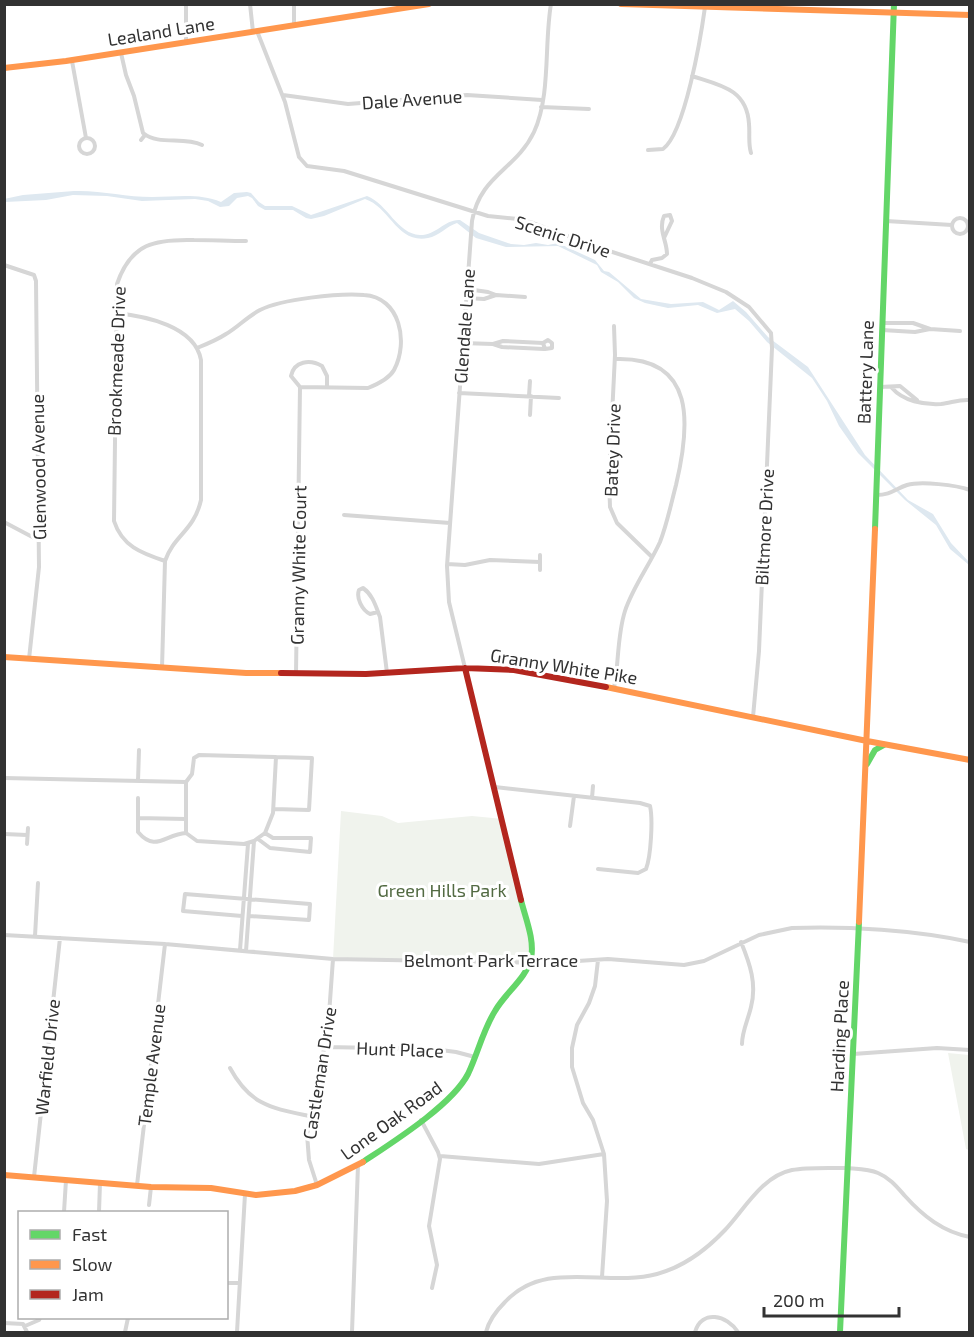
<svg xmlns="http://www.w3.org/2000/svg" width="974" height="1337" font-family="'Exo 2',sans-serif">
<rect width="100%" height="100%" fill="#fff"/>
<path fill="#f0f3ed" d="M341,811L382,816L398,823L472,816L503,819L530,936L531,963L333,959Z
M948,1053L969,1055V1150L966,1149Z"/>
<path fill="#dee8f0" d="M74,191C100,190 126,197 152,197C176,197 199,193 221,202L234,193L247,192L251,193L259,202L265,206H292L311,215L367,196C388,204 397,234 420,235C437,235 445,219 460,220L479,233L511,244L524,245L536,243L548,245L558,243L595,260L604,271L609,272L641,299L671,304L703,302L719,310L733,301L746,312L768,337L808,367L865,455L908,500L933,514L951,543L969,562V565L950,549L936,525L905,500L858,453L839,426L827,401L812,378L767,342L749,321L735,309L717,313L698,305L668,308L645,303L634,298L618,282L601,272L597,265L558,246L506,247L476,238L457,223C447,226 439,236 428,238C397,244 390,207 365,199L324,216L311,219L306,218L293,210H265L258,206L252,198L248,196L237,198L229,206L220,207L208,201L195,199L142,201L107,196L73,195L46,200L5,202L4,199L23,195Z"/>
<g fill="none" stroke-linecap="round" stroke-linejoin="round">
<path stroke="#d6d6d6" stroke-width="4" d="M186,4V42
M250,4L253,32
M294,4V25
M257,31L285,102L299,157L307,166L344,171L488,216L518,219L533,223L594,246L692,278L726,292L749,307L771,333L772,348L759,651L753,717
M121,53L126,75L134,96L143,133C159,146 183,136 202,145
M72,61L86,138
M692,76C720,85 747,89 749,124C750,134 748,143 751,153
M283,95L348,104L467,95L542,100
M541,107L589,109
M79 146a8 8 0 1 1 16 0a8 8 0 1 1-16 0Z
M141,140L145,135
M648,150L663,149C685,133 701,36 705,7
M952 226a8 8 0 1 1 16 0a8 8 0 1 1-16 0Z
M886,221L952,225
M650,264L652,260L662,258L667,254C667,241 658,230 664,216L670,215L672,221L664,238
M4,265L34,275L36,281L39,567L29,659
M496,295L525,297
M466,298L484,299L496,295L488,292L467,289
M116,313C145,316 195,326 201,360V500C194,531 174,535 165,561L162,668
M614,326L615,355L609,477L610,507L617,523L652,557
M930,329L960,331
M882,330L915,332L930,329L913,323H882
M462,343L493,344
M543,343L545,349L552,348V343L548,340L543,343L503,341L493,344L502,347L544,349
M197,348C207,344 217,340 226,334C238,327 248,316 260,310C282,299 339,293 364,295C400,297 409,342 394,370C389,379 378,384 368,388L300,387L296,674
M300,387L291,376C294,361 310,359 322,366L327,376V386
M880,387L900,386L917,400
M892,388C903,401 924,405 941,404C951,403 959,399 970,400
M459,393L559,398
M529,396L530,381
M530,415L531,396
M876,495C891,495 895,489 907,485C921,481 956,485 970,490
M344,515L450,523
M4,522L38,540
M165,561C141,553 122,546 114,521L117,284C131,243 155,239 194,240C211,240 229,241 246,241
M447,564L465,565L490,560L540,562
M540,570V555
M378,612L370,614C362,610 356,598 359,590L363,588C373,595 376,607 380,617L387,673
M465,668L449,602L447,566L472,221C480,175 516,170 534,132C551,95 544,44 551,4
M614,688C619,663 617,636 625,611C633,587 649,566 660,542C667,524 671,504 676,485C690,426 697,356 615,359
M4,778L186,782
M138,781L139,750
M495,787L640,803L650,806C653,819 651,856 646,869L638,873L598,869
M138,798V832C156,853 165,834 186,833L197,841L244,844L254,841L265,833L273,813L276,757L199,755L194,758L192,774L186,782V833
M592,798L593,786
M274,809L309,810L312,758L276,757
M138,818L186,819
M570,826L574,796
M4,834L27,835
M258,839L270,848L310,852L311,838H273L265,833
M27,844L28,828
M242,916L183,911L185,894L310,904L309,920L249,916
M4,935L165,944L333,959L547,963L608,959L684,965L704,961L759,935L792,928C848,926 915,930 970,942
M35,936L38,883
M741,942C750,964 757,984 751,1007C748,1020 742,1031 742,1044
M240,950L248,844
M246,951L254,841
M598,960L595,986L589,1003L577,1025L572,1048V1067L583,1103L593,1120L604,1154L607,1201L602,1277
M325,1047L433,1049L456,1052L475,1057
M853,1054L937,1048L970,1050
M230,1068C250,1105 271,1108 309,1116
M421,1120L438,1152L440,1159L429,1226L437,1265L432,1288
M440,1156L539,1164L604,1154
M34,1177L60,938
M137,1185L165,944
M317,1185L309,1160L307,1134L328,1029L333,959
M149,1205L151,1187
M64,1212L66,1180
M99,1212L100,1183
M226,1283H240
M4,1323L23,1324L27,1332
M25,1326L39,1320L40,1318
M125,1332L128,1318
M237,1332L245,1194
M352,1332L358,1165
M486,1332C489,1320 496,1311 505,1302C546,1258 606,1288 657,1274C683,1267 707,1249 725,1230C744,1210 762,1176 792,1170C807,1167 831,1168 846,1168C856,1169 869,1169 878,1173C890,1178 897,1187 905,1196C923,1216 943,1232 970,1237
M695,1332C702,1309 727,1315 738,1332"/>
<path stroke="#63d668" stroke-width="6" d="M875,529L894,4
M867,764L875,750L884,745
M363,1162C393,1142 452,1105 468,1074C478,1053 483,1030 495,1011C505,993 527,978 531,958C535,940 525,917 521,900
M840,1332L859,922"/>
<path stroke="#ff974d" stroke-width="6" d="M621,4L970,15
M4,68L66,61L429,4
M4,657L246,673H281
M606,687L867,741L970,760
M859,922L875,529
M4,1175L151,1187L211,1188L256,1195L295,1191L317,1185L363,1162"/>
<path stroke="#b3261e" stroke-width="6" d="M465,668L521,900
M281,673L366,674L465,668L514,670L606,687"/>
</g>
<g text-anchor="middle" dominant-baseline="central" stroke-width="6" stroke-linejoin="round" paint-order="stroke">
<g font-size="18" fill="#323232" stroke="#fff">
<text transform="translate(161 31) rotate(-9)">Lealand Lane</text>
<text transform="translate(412 99) rotate(-4)">Dale Avenue</text>
<text transform="translate(563 236) rotate(18)">Scenic Drive</text>
<text transform="translate(464 326) rotate(-86)">Glendale Lane</text>
<text transform="translate(116 361) rotate(-88)">Brookmeade Drive</text>
<text transform="translate(865 372) rotate(-88)">Battery Lane</text>
<text transform="translate(612 450) rotate(-88)">Batey Drive</text>
<text transform="translate(38 467) rotate(-91)">Glenwood Avenue</text>
<text transform="translate(764 527) rotate(-87)">Biltmore Drive</text>
<text transform="translate(298 565) rotate(-89)">Granny White Court</text>
<text transform="translate(564 666) rotate(9)">Granny White Pike</text>
<text x="491" y="960">Belmont Park Terrace</text>
<text transform="translate(839 1036) rotate(-87)">Harding Place</text>
<text transform="translate(400 1049) rotate(2)">Hunt Place</text>
<text transform="translate(47 1057) rotate(-84)">Warfield Drive</text>
<text transform="translate(151 1065) rotate(-83)">Temple Avenue</text>
<text transform="translate(319 1073) rotate(-81)">Castleman Drive</text>
<text transform="translate(391 1120) rotate(-36)">Lone Oak Road</text>
</g>
<g font-size="18" fill="#526a42" stroke="#fff">
<text x="442" y="890">Green Hills Park</text>
</g>
</g>
<rect width="974" height="1337" fill="none" stroke="#323232" stroke-width="12"/>
<rect x="18" y="1211" width="210" height="108" fill="#ffffff" stroke="#adadad" stroke-width="1.5"/>
<rect x="30" y="1230" width="30" height="9" fill="#63d668" stroke="#adadad" stroke-width="1.5"/>
<text x="72" y="1241" font-size="18" fill="#323232">Fast</text>
<rect x="30" y="1260" width="30" height="9" fill="#ff974d" stroke="#adadad" stroke-width="1.5"/>
<text x="72" y="1271" font-size="18" fill="#323232">Slow</text>
<rect x="30" y="1290" width="30" height="9" fill="#b3261e" stroke="#adadad" stroke-width="1.5"/>
<text x="72" y="1301" font-size="18" fill="#323232">Jam</text>
<path d="M764 1307v9h135v-9" fill="none" stroke="#323232" stroke-width="3"/>
<text x="773" y="1307" font-size="18" fill="#323232" stroke="#ffffff" stroke-width="4.5" paint-order="stroke">200 m</text>
</svg>
